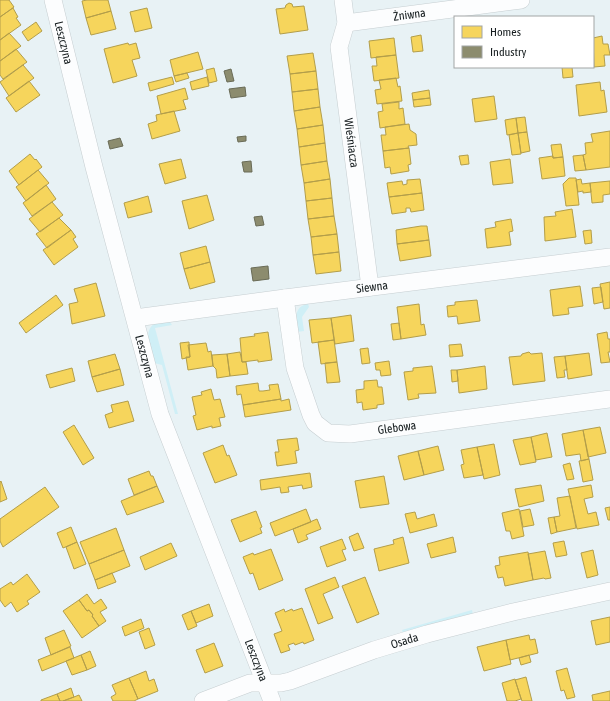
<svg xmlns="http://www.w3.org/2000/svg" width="610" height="701" font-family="'Asap Condensed',sans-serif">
<rect width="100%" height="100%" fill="#e8f2f5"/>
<path fill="#cfeff6" d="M308,304L309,307L302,317L304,331L297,332C296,321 293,306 308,304Z
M169,321L172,325L155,328L178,414H175L162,365L154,363C152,353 142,332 154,324C157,322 164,322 169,321Z
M472,610L473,614L403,634L402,630Z"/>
<path fill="#f6d55c" stroke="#b39e4a" d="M0,0H9L14,7L0,17Z
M87,0H108L111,11L86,18L82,1Z
M289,3L292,4L293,7L304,6L308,30L280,34L276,9L285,8L286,5Z
M13,8L18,17L16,18L21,25L0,40V17Z
M147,8L152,28L135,32L130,12Z
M111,11L116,29L91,35L86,18Z
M36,22L42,31L28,41L22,32Z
M9,33L21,46L0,61V40Z
M421,35L423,51L413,52L411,37Z
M602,36L603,44H608L610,55H604L605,66L594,67L593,38Z
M394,38L396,55L371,58L369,41Z
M128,43L129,45L136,43L140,58L132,60L137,76L113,83L104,49Z
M16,49L27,62L3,79L0,75V61Z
M198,52L203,69L174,76L170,60Z
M313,53L316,71L290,74L287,56Z
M396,55L399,78L374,81L372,66H377L376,57Z
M23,65L34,78L9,96L0,82Z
M562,67H572L573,77L563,78Z
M214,68L217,81L209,83L206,70Z
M316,71L318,89L292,92L290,74Z
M187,73L189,78L176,82L174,76Z
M172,77L174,84L150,91L148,83Z
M207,77L209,86L192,90L190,82Z
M396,78L398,87L400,86L402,101L377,104L375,90L381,89L379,80Z
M29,81L40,95L16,112L6,98Z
M600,82L601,91L604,90L607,112L579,116L576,85Z
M185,88L188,99L183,100L186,109L161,114L157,96Z
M318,89L320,107L294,111L292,92Z
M429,90L430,98L413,100L412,93Z
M494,96L497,119L475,122L472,99Z
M430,98L431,105L414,107L413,100Z
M399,102V109L403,108L405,124L380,128L378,112L383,111L382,104Z
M320,107L323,125L297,129L294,111Z
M174,111L180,131L152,139L148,124L157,121L156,115Z
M525,117L527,132L518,133L516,118Z
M516,118L518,133L507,135L505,120Z
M409,124L410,130L416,134L417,145L408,146L409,148L383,151L381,135H386L385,127Z
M323,125L325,143L299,147L297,129Z
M610,131V167L586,170L583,155L586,154L585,143L593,142L591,134Z
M527,132L530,151L521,153L518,133Z
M518,133L521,154L512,155L509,135Z
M325,143L327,161L301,165L299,147Z
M561,144L563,157L553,158L551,145Z
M409,148L411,164L408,165L409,171L391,174L390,167L385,168L383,151Z
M30,154L35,160L36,159L42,167L19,185L9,171Z
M468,155L469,164L461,165L459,156Z
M583,155L586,170L575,171L573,156Z
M553,156V158L563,157L565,176L542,179L539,158Z
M181,159L186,178L165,184L159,164Z
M510,159L513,183L493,185L490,162Z
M327,161L330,179L304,183L301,165Z
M38,170L49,183L26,201L16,187Z
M569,178H576L579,205L566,206L563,184Z
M330,179L332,198L306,201L304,183Z
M420,179L422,193L389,197L387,183L402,181L403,185L407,184V180Z
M581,179L582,184L590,183L591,192L583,193V191L578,192L576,180Z
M610,181V194L603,195V202L592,203L590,183Z
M46,185L56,199L32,216L23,203Z
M422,193L424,210L411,212L410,208H406V212L392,214L389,197Z
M207,195L214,220L189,229L182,201Z
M148,196L152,212L128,218L124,203Z
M332,198L334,216L308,219L306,201Z
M52,202L63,215L40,232L29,219Z
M572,209L576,237L545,241L544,217L556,216L555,212Z
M334,216L337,234L311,237L308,219Z
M59,218L71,230L47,248L36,234Z
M511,219L513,231L509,232L511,245L487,248L485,229L496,227L495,222Z
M421,226H427L429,240L397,244L396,230Z
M71,230L76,237L73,239L78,247L54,265L43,250Z
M591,230L592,243L585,244L583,231Z
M337,234L339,252L313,255L311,237Z
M429,240L431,256L400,261L397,244Z
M206,246L210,262L184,269L180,253Z
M339,252L341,271L316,274L313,255Z
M210,262L215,282L190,289L184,269Z
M610,282V308L604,309L600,284Z
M96,283L105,316L72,324L69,304L78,302L74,289Z
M580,286L583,306L568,308L569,314L553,316L550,290Z
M601,287L603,302L594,304L592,288Z
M56,295L63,305L26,333L19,323Z
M477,300L480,321L458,324L457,316L448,317L447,306L455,305V302Z
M419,304L421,325L424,324L426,335L401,339L397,307Z
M351,315L354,341L335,344L331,318Z
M331,318L334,340L312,343L309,320Z
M399,323L401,339L393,340L391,324Z
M268,332L272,360L258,362V360L242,362L240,338L255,336L254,334Z
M607,332L608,339H610V352H608L610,362L601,363L597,334Z
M334,340L337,362L321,364L318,342Z
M189,342L190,357L182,359L180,343Z
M206,343L208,352L211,351L213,366L188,370L186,357H190L188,345Z
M461,344L463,356L450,357L449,345Z
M368,348L370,363L362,364L360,349Z
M240,352L242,362H246L248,374L230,376L227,354Z
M529,352L531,354L542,353L545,381L513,385L509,357L521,356L522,354Z
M589,353L592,375L568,379L565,356Z
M115,354L120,369L92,377L88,361Z
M227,354L230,376L217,378L216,369L213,366L212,355Z
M565,356L567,370H564L565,377L557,378L554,357Z
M389,361L391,375L381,376L380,370H376L375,363Z
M337,362L340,382L327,383L325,363Z
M432,366L436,393L418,394L419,398L408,400L404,372L413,371V368Z
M485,366L487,389L459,393L457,370Z
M72,368L75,381L50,388L46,375Z
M120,369L124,385L97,392L92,377Z
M451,370H457L458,381L452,382Z
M377,380L378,387H382L384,404L377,405V408L363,410L362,402L357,403L356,390L364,389V381Z
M258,383L259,391H263L270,390L269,385L278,384L281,399L243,405L241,394L237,395L236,386Z
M211,389L214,400L220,399L225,417L219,418L221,426L212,428V426L197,430L193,416L196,415L192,397L202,395L201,392Z
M281,399V401L289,399L291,410L245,417L243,405Z
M128,401L134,421L109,428L105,415L113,412L111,405Z
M74,425L94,458L83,465L63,432Z
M600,427L606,453L588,457L583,430Z
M583,430L589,459L581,461L580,454L566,456L562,434Z
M547,433L552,457L536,460L531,437Z
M531,437L536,462L520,465L513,440Z
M297,438L299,450L295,451L297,463L277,466L275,452H279L277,440Z
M494,444L500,475L484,479L477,447Z
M223,445L227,456L229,455L237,475L215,483L203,453Z
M438,446L444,470L424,475L418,451Z
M477,447L483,475L464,478L461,465L464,464L461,450Z
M418,451L424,475L404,480L398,456Z
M589,459L593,480L583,482L579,461Z
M570,463L574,479L567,480L563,465Z
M149,471L151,476H153L157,486L134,495L128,479Z
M310,473L312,487L303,489L302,485L288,487L289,492L281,493L280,487L261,490L260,480Z
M384,476L389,504L360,508L355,481Z
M1,481L7,499L0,502V482Z
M541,485L544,501L519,507L515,489Z
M591,485L593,497L584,499L588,514L596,512L599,525L577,529L568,489Z
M157,486L164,502L127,515L121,501Z
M45,487L59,507L3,547L0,541V519Z
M570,496L576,528L557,532L554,517L560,516L557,498Z
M610,507V520H608L605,508Z
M306,509L311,522L275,536L270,523Z
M519,509L524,536L512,539L510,531H506L502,513Z
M530,509L534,525L523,527L520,511Z
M256,511L262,527L260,528L262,533L240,542L231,520Z
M415,512L417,519L434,514L437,526L410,533L405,514Z
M554,517L557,532L551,534L548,518Z
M317,519L321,529L306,535L308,539L298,543L293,529Z
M71,527L77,542L63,548L57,533Z
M116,528L124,550L89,564L80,542Z
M358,533L364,548L354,551L349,537Z
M403,537L409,563L379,571L374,549L394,544L393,540Z
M453,537L456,552L431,558L427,544Z
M342,539L346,549L342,550L346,560L327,567L320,547Z
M564,541L567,555L556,557L553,543Z
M77,542L86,564L74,569L66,547Z
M171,543L177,556L145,570L140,557Z
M271,549L283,580L259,590L253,573L250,574L243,557L253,553L254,555Z
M124,550L130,566L95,580L89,564Z
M593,550L598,575L587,578L581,553Z
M545,551L551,578L545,579L544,578L533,580L528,554Z
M528,552L533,580L505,586L503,577L498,578L495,566L500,565L499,557Z
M112,573L116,582L98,589L95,580Z
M27,574L40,592L27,601L29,604L17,612L11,602L5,607L0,600V589L11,582L13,585Z
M335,577L339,587L323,594L333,618L318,624L305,589Z
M365,577L379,614L357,623L342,586Z
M87,594L94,604L101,599L107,608L100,612L106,621L99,626L92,616L93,615L89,610L87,611L79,600Z
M79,600L87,611L89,610L93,615L92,616L99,626L82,638L63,611Z
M209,604L213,616L196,623L191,611Z
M302,608L314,640L304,644L303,642L295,645L294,643L288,645L290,650L281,653L274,634L282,631L275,613L284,609L285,612L292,609L293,611Z
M191,611L197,626L188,630L182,615Z
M610,617V642L596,645L591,621Z
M141,619L144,628L125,636L122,627Z
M149,628L155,645L145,649L139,632Z
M64,630L71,646L51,655L45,638Z
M529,635L530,640L535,639L538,653L510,660L506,640Z
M506,640L511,664L484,671L477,647Z
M214,643L223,666L205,673L196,650Z
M70,647L74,658L42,671L38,660Z
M90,651L96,666L87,670L81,655Z
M81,655L87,670L72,675L66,661Z
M529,655L531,662L521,665L519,658Z
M567,668L575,697L567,699L564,690L561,691L556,671Z
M146,671L149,681L154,679L158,691L138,699L129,678Z
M526,677L532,701H522L515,680Z
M129,678L138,699L134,701H113L111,697L116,694L112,685Z
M515,679L521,699L515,701H507L502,683Z
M71,688L74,697L63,701H60L57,694Z
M610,691V701H593L592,695Z
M57,694L60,701H41V700Z
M79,695L82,701H63L74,697Z"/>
<path fill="#8c8c6e" stroke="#696b56" d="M231,69L234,81L227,82L224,71Z
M245,87L246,96L231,98L229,89Z
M246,136V141L238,142L237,137Z
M120,138L123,146L110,149L108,141Z
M251,161L252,172H244L242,162Z
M262,216L264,225L256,226L254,217Z
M268,266L269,279L253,281L251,268Z"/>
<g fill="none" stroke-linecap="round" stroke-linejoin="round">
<defs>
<g id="minor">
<path id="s1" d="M53,0L94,167L160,414L272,701"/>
<path id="s2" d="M343,0L346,23L339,47L370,287"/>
<path id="s3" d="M346,23L521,0"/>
<path id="s4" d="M285,298L295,368L311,415L315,423L328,433L350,434L610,399"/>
<path id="s5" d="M135,318L285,298L610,257"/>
<path id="s6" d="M203,701L250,683H281L290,681L374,650L427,634L513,612L610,591"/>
</g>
</defs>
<use href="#minor" stroke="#c6ced1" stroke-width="18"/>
<use href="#minor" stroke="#fcfdfe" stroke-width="17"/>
</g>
<g text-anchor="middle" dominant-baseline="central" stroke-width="4" stroke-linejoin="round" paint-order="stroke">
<g font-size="12" fill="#161d1f" stroke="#fff">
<text stroke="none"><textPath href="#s3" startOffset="64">Żniwna</textPath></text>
<text stroke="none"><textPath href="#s1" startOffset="44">Leszczyna</textPath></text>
<text stroke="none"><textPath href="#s2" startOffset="145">Wieśniacza</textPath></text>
<text stroke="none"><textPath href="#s5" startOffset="239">Siewna</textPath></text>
<text stroke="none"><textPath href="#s1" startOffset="368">Leszczyna</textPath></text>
<text stroke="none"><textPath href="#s4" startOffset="215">Glebowa</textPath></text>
<text stroke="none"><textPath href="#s6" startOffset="212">Osada</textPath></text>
<text stroke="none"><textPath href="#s1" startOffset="692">Leszczyna</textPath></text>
</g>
</g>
<rect x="454" y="16" width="140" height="52" fill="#ffffff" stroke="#a2a5a5"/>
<rect x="462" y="26" width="20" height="12" fill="#f6d55c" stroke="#a2a5a5"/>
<text x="490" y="36" font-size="12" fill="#161d1f">Homes</text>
<rect x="462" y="46" width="20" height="12" fill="#8c8c6e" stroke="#a2a5a5"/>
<text x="490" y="56" font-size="12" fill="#161d1f">Industry</text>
</svg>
